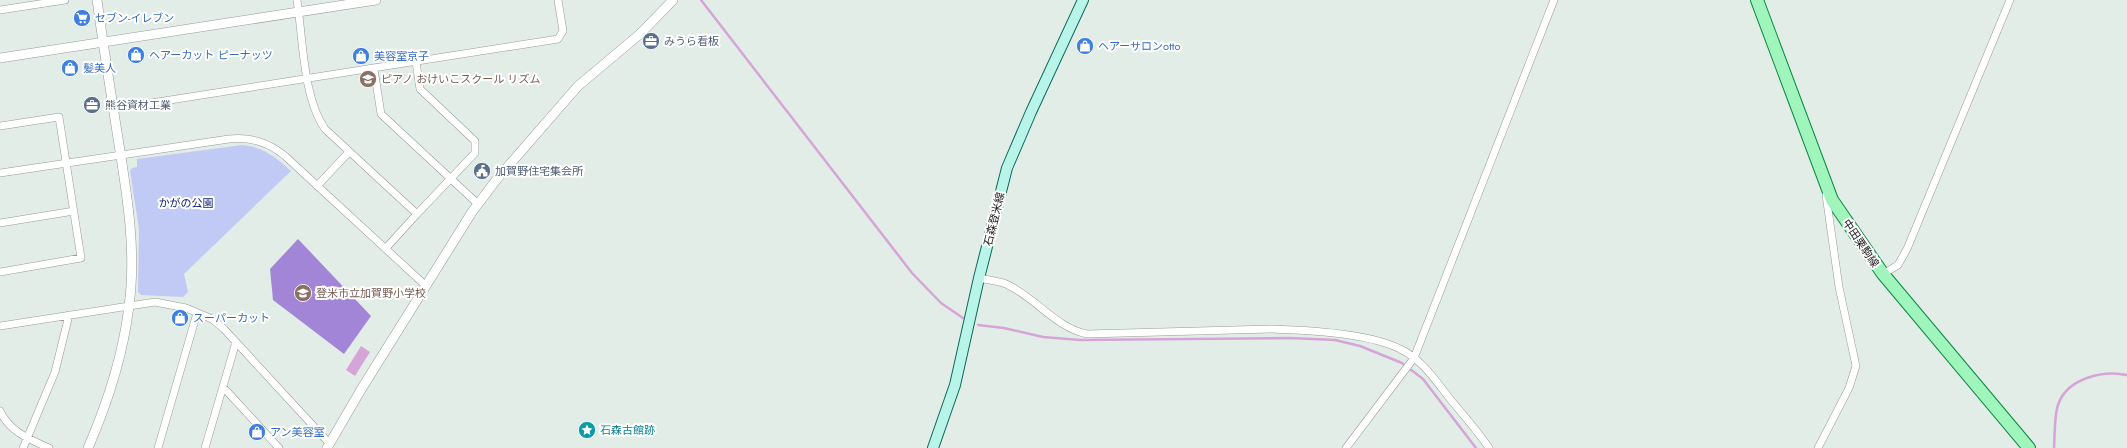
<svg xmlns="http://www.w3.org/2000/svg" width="2127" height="448" font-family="Jost,'Noto Sans JP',sans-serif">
<rect width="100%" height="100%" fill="#e2ede7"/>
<path fill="#c1caf5" d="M242,145C263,147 276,157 291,171L184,274L188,292L183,297L141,295L138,292L139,229L130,171L132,168L137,167V159Z"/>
<path fill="#a385d7" d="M298,239L371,316L344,354L273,300L270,269Z"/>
<path fill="#d6a5d7" d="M361,346L370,352L355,376L346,370Z"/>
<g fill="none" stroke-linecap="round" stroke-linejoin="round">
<path stroke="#d6a5d7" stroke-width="2.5" d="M701,0L912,273L941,303L963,318
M978,325L1004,328L1043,337L1080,340L1290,338L1335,340L1360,346L1402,363L1423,379L1476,448
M2054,448C2055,435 2054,417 2058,405C2067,378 2103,370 2127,375"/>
<defs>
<path id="minor" d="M297,0C303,39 303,98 325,129L417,214L386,248
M0,10L65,0
M416,62L420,89L475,141V153L417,214
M374,69L381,114L478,204
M113,109L558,39L563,31L558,0
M0,126L59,117L81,258L0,272
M0,173L229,139C251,137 268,142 285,156L426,286
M317,186L349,152
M0,223L74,211
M1883,274L1898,265L1907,249L2010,0
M979,278C988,280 998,281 1006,284C1035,297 1056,328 1087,334L1271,329C1307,330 1369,333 1400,349C1424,360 1439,386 1455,405C1467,419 1479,433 1489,448
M0,326L155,302L186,308L212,319L224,329L329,443
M223,387L279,448
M0,411C10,432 29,439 49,448
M23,448L55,372L69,315
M158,448L197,313
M205,448L236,342
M1346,448L1414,358L1554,0
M1818,448L1849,388L1856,366L1839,287L1826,195"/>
<path id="tertiary" d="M0,58L376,0
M88,448C108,402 123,356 129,306C137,248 126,189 117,132C110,88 103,44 97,0
M327,448L362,388L472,212L497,179L578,86L640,34L673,0"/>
<path id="secondary" d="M933,448L955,385L979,278L1007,168L1031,112L1083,0"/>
<path id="primary" d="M1757,0L1832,200L1883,274L2029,448"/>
</defs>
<use href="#minor" stroke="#999" stroke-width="8"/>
<use href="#tertiary" stroke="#999" stroke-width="10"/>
<use href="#secondary" stroke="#0c695d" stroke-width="12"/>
<use href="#primary" stroke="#0b8940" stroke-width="14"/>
<use href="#minor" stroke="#fff" stroke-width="7"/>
<use href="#tertiary" stroke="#fff" stroke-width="9"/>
<use href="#secondary" stroke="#b9f4e9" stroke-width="10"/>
<use href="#primary" stroke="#9ff5bb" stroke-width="12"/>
</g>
<defs>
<symbol id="supermarket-disc" viewBox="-11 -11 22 22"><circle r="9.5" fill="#3f7fe0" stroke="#fff"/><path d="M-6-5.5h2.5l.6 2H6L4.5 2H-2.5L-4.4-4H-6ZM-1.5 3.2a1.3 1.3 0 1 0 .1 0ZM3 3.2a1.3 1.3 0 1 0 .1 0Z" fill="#fff"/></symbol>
<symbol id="office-disc" viewBox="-11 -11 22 22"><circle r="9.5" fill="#5c6f8a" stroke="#fff"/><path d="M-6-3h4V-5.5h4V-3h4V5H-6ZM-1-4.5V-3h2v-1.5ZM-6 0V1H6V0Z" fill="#fff"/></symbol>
<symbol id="shop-disc" viewBox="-11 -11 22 22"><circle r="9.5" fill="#3f7fe0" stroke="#fff"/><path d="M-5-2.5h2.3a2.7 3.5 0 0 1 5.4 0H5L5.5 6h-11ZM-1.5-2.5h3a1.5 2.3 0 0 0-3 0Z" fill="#fff"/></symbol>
<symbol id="school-disc" viewBox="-11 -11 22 22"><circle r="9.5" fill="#8d6e63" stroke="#fff"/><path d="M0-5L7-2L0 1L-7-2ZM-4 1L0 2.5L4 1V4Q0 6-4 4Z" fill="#fff"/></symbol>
<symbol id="civic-disc" viewBox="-11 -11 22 22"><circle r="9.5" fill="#5c6f8a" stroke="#fff"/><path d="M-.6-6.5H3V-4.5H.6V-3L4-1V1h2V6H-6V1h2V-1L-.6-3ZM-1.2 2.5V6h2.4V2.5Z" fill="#fff"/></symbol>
<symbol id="sight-disc" viewBox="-11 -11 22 22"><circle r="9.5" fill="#0f9aa8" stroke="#fff"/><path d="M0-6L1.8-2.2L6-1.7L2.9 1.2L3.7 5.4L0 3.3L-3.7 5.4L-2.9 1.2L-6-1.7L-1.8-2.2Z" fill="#fff"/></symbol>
</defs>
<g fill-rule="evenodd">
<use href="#supermarket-disc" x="72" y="8" width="20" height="20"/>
<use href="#office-disc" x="641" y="31" width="20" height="20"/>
<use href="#shop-disc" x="1075" y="36" width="20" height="20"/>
<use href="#shop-disc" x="126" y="45" width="20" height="20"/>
<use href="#shop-disc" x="351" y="46" width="20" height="20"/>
<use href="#shop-disc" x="60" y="58" width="20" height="20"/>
<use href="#school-disc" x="358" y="69" width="20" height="20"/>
<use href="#office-disc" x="82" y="95" width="20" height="20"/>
<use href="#civic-disc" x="472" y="161" width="20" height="20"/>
<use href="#school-disc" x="293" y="283" width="20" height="20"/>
<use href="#shop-disc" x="170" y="308" width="20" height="20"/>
<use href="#sight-disc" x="577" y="420" width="20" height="20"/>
<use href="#shop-disc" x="247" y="422" width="20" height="20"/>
</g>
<g text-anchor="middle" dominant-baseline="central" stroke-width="4" stroke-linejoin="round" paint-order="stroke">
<g font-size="11" fill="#366cbe" stroke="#fff" text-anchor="start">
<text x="95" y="18">セブン-イレブン</text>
<text x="1098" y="46">ヘアーサロンotto</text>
<text x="149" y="55">ヘアーカット ピーナッツ</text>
<text x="374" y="56">美容室京子</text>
<text x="83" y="68">髪美人</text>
<text x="193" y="318">スーパーカット</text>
<text x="270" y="432">アン美容室</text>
</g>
<g font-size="11" fill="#4e5e75" stroke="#fff" text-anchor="start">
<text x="664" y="41">みうら看板</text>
<text x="105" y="105">熊谷資材工業</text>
<text x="495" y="171">加賀野住宅集会所</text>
</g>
<g font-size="11" fill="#785e54" stroke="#fff" text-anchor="start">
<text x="381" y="79">ピアノ おけいこスクール リズム</text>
<text x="316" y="293">登米市立加賀野小学校</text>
</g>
<g font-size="11" fill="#132271" stroke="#fff">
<text x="186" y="203">かがの公園</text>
</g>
<g font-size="11" fill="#1c1c1c" stroke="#fff">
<text transform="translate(994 219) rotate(-76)">石森登米線</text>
<text transform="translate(1861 243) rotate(56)">中田栗駒線</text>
</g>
<g font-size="11" fill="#0d838f" stroke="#fff" text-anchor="start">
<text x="600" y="430">石森古館跡</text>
</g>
</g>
</svg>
